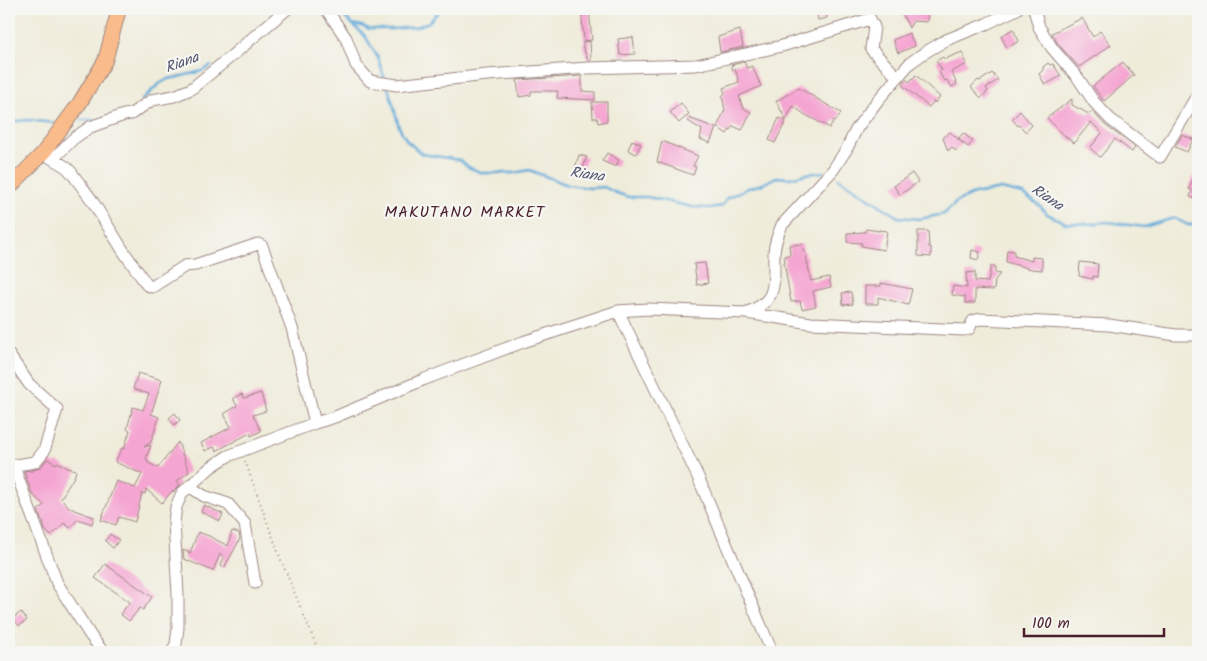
<svg xmlns="http://www.w3.org/2000/svg" width="1207" height="661" font-family="Kalam,sans-serif">
<rect width="100%" height="100%" fill="#f6f6f2"/>
<filter id="ink" filterUnits="userSpaceOnUse"><feTurbulence type="fractalNoise" baseFrequency=".02" numOctaves="2"/><feDisplacementMap in="SourceGraphic" scale="10" xChannelSelector="R" yChannelSelector="G"/><feConvolveMatrix kernelMatrix="1 2 1 2 8 2 1 2 1" color-interpolation-filters="sRGB"/></filter>
<filter id="wash" filterUnits="userSpaceOnUse"><feTurbulence type="fractalNoise" baseFrequency=".0096" numOctaves="4" result="noise"/><feDisplacementMap in="SourceGraphic" scale="20" xChannelSelector="R" yChannelSelector="G"/><feGaussianBlur stdDeviation="1.12" result="paint"/><feColorMatrix in="noise" values="0 0 0 0 0 0 0 0 0 0 0 0 0 0 0 0 0 1.4 0 .05"/><feComposite in="paint" operator="in"/></filter>
<g filter="url(#wash)">
<rect width="100%" height="100%" fill="#efecda"/>
<g fill="none" stroke-linecap="round" stroke-linejoin="round">
<path stroke="#63aada" stroke-width="2.5" d="M336,9L365,36L378,58L385,80
M353,24L362,26L369,29H393L416,27L429,22L441,9
M388,88L393,104L399,127L407,141L422,154L460,160L468,167L483,173H514L529,170L568,185L590,188L604,187L614,192L628,197H648L692,207L710,208L722,206L727,198L748,188L763,184L776,177L790,178L806,174L823,172
M142,100L159,84L168,79L178,77L202,71L211,66
M82,120H93
M9,122L27,120L54,123
M838,178L898,217L919,219L944,214L958,201L974,194L1001,189L1023,194L1040,206L1047,214L1066,223L1090,224L1108,222L1144,227L1174,218L1188,225H1198"/>
</g>
<g id="blocks">
<path fill="#f5a5d1" d="M581,9H589L592,40L584,41Z
M816,9H825L827,18L818,20Z
M912,9L928,10L927,22L913,21L909,28L901,11Z
M1082,18L1093,37L1100,31L1111,45L1079,67L1058,44L1052,33Z
M1013,29L1019,41L1007,48L1001,36Z
M740,30L743,47L720,52L718,37Z
M909,33L915,46L898,53L893,40Z
M633,37L635,54L620,55L618,39Z
M590,41L591,60H588L583,48V42Z
M962,52L967,64L951,72L957,84L952,87L947,80L944,81L939,72L942,70L936,61L943,57L945,59Z
M744,62L747,68L752,66L761,86L739,96L743,108L751,112L742,130L733,126L727,134L717,127L725,110L722,96L725,93L723,88L739,82L735,69L733,70L731,65Z
M1123,62L1134,75L1104,101L1093,86Z
M1048,63L1050,65L1053,64L1061,76L1045,85L1039,74L1043,70V67Z
M992,73L998,80L986,88L988,91L981,98L971,87L978,80L980,81Z
M916,75L940,97L935,103L934,101L929,107L902,85L906,79L909,82Z
M582,76V91L595,92V100L557,98L558,91H531V95L519,97L517,80Z
M799,88L841,113L836,121L834,120L830,128L804,114L793,106L786,120L776,101Z
M1072,99V105L1089,114L1092,111L1105,125L1135,147L1132,152L1115,139L1100,157L1090,148L1102,133L1091,122L1074,143L1065,136L1047,118Z
M592,102H607V121L598,123L597,118H593Z
M681,103L689,114L679,123L670,112Z
M1020,111L1032,125L1026,132L1019,125L1018,126L1012,119Z
M689,118L716,128L710,143L700,139L702,130L688,121Z
M779,118L786,121L775,143L769,140Z
M950,132L963,143L955,151L952,147L948,151L943,138Z
M963,133L973,141L968,147L958,139Z
M1182,135L1193,139L1187,152L1175,147Z
M632,140L641,144L636,154L628,150Z
M662,141L698,156L693,166L696,167L693,175L657,162Z
M607,153L619,160L616,167L602,161Z
M579,155L587,157L582,170L575,168Z
M1197,166L1198,167V200L1190,197L1192,190L1189,189Z
M912,173L918,182L900,195L894,186Z
M866,229L879,231V230L887,231L884,250L861,246L862,243L847,242V233L865,232Z
M918,231H928L929,247H931V257L918,256Z
M802,244L803,251H805L811,281L829,277L831,287L813,291L816,306L802,309L800,301L791,302L784,262L785,261L784,256L790,255L789,245Z
M972,250L980,252L978,260L971,258Z
M1007,250L1014,251V256L1032,261V257L1042,258V270L1031,269L1006,262Z
M1080,262L1098,264L1097,277L1093,276V279L1079,276Z
M705,263L708,283L697,285L694,264Z
M991,266H995V273L1000,274L995,280L994,290L975,289V303H965V297L952,295L953,286L967,288L966,273L975,272V281L988,282Z
M881,283L912,289L908,305L878,297V304H865V286H881Z
M851,292L853,304L843,305L842,293Z
M138,373L162,380L151,414L159,417L151,442L144,447L151,445L146,459L148,460L147,462L158,468L178,442L189,472L177,481L180,485L173,492L172,491L162,503L146,489L145,494L142,493L135,522L119,517L116,525L101,520L116,481L135,488L142,474L115,462L122,448L124,449L130,430L127,429L133,407L143,410L149,394L133,389Z
M261,393L266,411L253,415L261,431L251,436L250,433L216,451L214,447L205,451L201,443L231,427L224,414L237,406L233,398L242,394L244,398Z
M175,413L180,420L174,425L169,418Z
M47,459L56,464L57,462L68,468L76,470L75,475L61,498L70,508L71,507L74,510L94,517L92,524L78,519L70,528L64,523L51,536L45,530L43,523L44,522L41,519L38,510L44,505L32,494L24,471L30,470L31,472L32,470L37,469L41,467Z
M204,505L223,514L220,521L201,512Z
M232,531L239,533L240,538L238,543L224,568L221,566L224,557L220,554L213,571L184,559L183,550L190,553L198,532L209,536L228,546Z
M110,534L119,540L113,548L105,541Z
M105,564L152,597L143,610L140,608L129,621L120,614L130,602L95,578Z
M21,612L27,620L19,626L13,618Z"/>
</g>
</g>
<g filter="url(#ink)">
<use href="#blocks" fill-opacity="0" stroke="#9c8682" stroke-width="1"/>
<g fill="none" stroke-linecap="round" stroke-linejoin="round">
<defs>
<path id="minor" d="M326,9L346,38L356,65L370,81L397,85L487,75L588,68L696,65L782,46L870,19L874,27L871,49L897,77
M1034,9L1039,27L1052,48L1078,78L1094,102L1110,119L1160,157L1198,94
M43,153L66,167L71,172L91,199L124,252L147,285L152,287L185,266L195,265L258,244L262,246L292,328L315,423
M53,159L73,139L90,127L124,115L131,114L152,100L174,96L191,89L234,54L263,29L287,9
M618,311L698,477L772,652
M746,313L811,323L964,330L969,329L973,321L980,319L1109,325L1176,335H1198
M9,355L29,384L57,409L44,451L35,462L10,466
M9,465L15,470L57,583L90,635L103,652
M189,486L204,496L228,504L245,524L255,583
M172,652L176,644L178,628V595L174,522L176,507L182,493L211,467L228,456L315,423L335,417L425,379L523,342L618,311L648,309L745,313C780,301 773,283 774,252C775,242 778,234 782,225L833,170L846,150L857,128L878,100L910,63L924,53L946,40L986,24L1017,9"/>
<path id="major" d="M9,188L43,153L79,104L105,61L119,9"/>
</defs>
<use href="#minor" stroke="#9c8682" stroke-width="13"/>
<use href="#major" stroke="#9c8682" stroke-width="16"/>
<path stroke="#9c8682" stroke-width="2" stroke-dasharray="1 4" stroke-linecap="butt" d="M245,461L281,560L319,652"/>
<use href="#minor" stroke="#fff" stroke-width="11"/>
<use href="#major" stroke="#fabb8b" stroke-width="14"/>
</g>
</g>
<g text-anchor="middle" dominant-baseline="central" stroke-width="4.5" stroke-linejoin="round" paint-order="stroke">
<g font-size="15" font-style="italic" fill="#545771" stroke="#f6f6f2">
<text transform="translate(182 63) rotate(-20)">Riana</text>
<text transform="translate(587 175) rotate(8)">Riana</text>
<text transform="translate(1047 198) rotate(34)">Riana</text>
</g>
<g font-size="16" letter-spacing="1" fill="#4a1f2b" stroke="#f6f6f2">
<text x="465" y="212">MAKUTANO MARKET</text>
</g>
</g>
<rect width="1207" height="661" fill="none" stroke="#f6f6f2" stroke-width="30"/>
<path d="M1024 628v8h140v-8" fill="none" stroke="#4a1f2b" stroke-width="2.5"/>
<text x="1032" y="628" font-size="15" fill="#4a1f2b" stroke="#f6f6f2" stroke-width="4" paint-order="stroke">100 m</text>
</svg>
